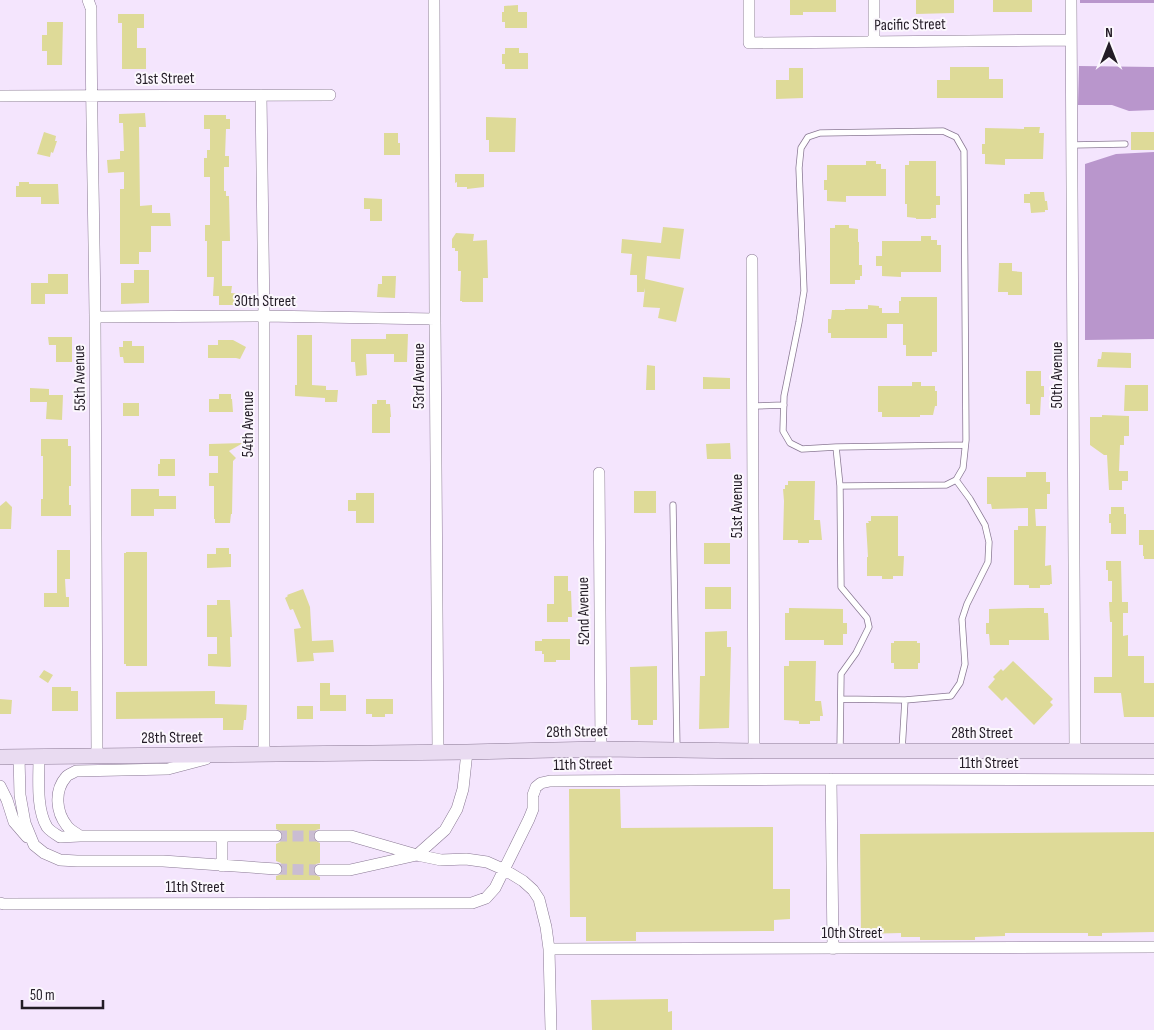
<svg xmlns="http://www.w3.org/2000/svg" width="1154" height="1030" font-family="'Sofia Sans Condensed',sans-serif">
<rect width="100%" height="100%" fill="#f4e5fd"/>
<path fill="#b996cc" d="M1080,0H1154V3H1080Z
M1079,66L1154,67V110L1129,111L1112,105H1078Z
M1154,152V339L1085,340V164L1116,154Z"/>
<path fill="#deda98" d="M790,0H836V12H803V15H790Z
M916,0H954V13L916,14Z
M993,0H1032V12H993Z
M518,5V12H527V28H505V22H502V12H504V6Z
M118,14H144V28H137V48H146V69H122V23H118Z
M47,22H63L62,65H47V51H42V35H47Z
M505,48H519V53H528V69H505V64H502V54H505Z
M950,67H989V79H1003V98H937V80H950Z
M789,68H803V98L776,99V80H789Z
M145,113L146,127H139L140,206L152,205V213H170L171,226H151V252H139V264H120V189H124V172L108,173L107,160L120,159V151H124L123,123H119V114Z
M204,115H226V119H230V129H226L225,156H229V167H224V191H226V196H229L230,241H222V286H232L231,293L243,294L234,300L233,305H219V296H213L214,277H207V241H205V225H210V177H204V158H207V150H210V129H204Z
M486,117L516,118L515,152H489V140H486Z
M1024,127H1040L1039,133H1044L1043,159H1005V165L985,164V154H982V144H985V128L1024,129Z
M44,132L56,136L55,141H57L53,153L51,152L50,157L37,154Z
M1131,132H1154V150H1131Z
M384,133H398V143H400V155H384Z
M866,161H876V164H881V169H886V196H846V202L827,201V190H824V180H827V165H866Z
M909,161H936V196H940V205H936V218H931V219H916V218L907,217V204H905V165H909Z
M455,174H484V187L467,189V187H457V182L455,183Z
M19,182H29V184H58L59,204H41V197H16V186H19Z
M1030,192H1044L1045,201H1047L1048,210H1045V212L1031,213L1030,203H1024V194H1030Z
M364,198L382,199V221H370V209H364Z
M835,225H849V228L858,229V242H859V265H862V276H860V280H855V284H830V228H835Z
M663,227L684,229L680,259L647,256L645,279L684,288L676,322L658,318L660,308L643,307L645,288L644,292H637V275H630L632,254L621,253L622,239L661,243Z
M456,233L474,234L473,241L487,240L488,278H483V302H462V301H460L461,271H458V251H455V248H452V239Z
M921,236H931V240H937V245H941V272H901V277L882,276V266H876V256H882V241H921Z
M999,263H1012V271L1022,272V295H1008V292H998Z
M134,270H149V303L121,304V283H134Z
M48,274H68V294H45V304H31V283H48Z
M382,276H396L395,298L377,297L378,284H382Z
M901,297H937V352H932V356H906V345H903V324H887V338H831V333H828V319H831L832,310H845V309H868V305L879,306V308H882V313H899V301H901Z
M386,334H408L407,362H394V354H366L367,375L356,376L355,362H351V339H386Z
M297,335H312V385L326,386V390H338L337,402H325V398L295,396V385H297Z
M48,337H72V362H56V345H49Z
M218,340H233L246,347L240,359L236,358H208V345H218Z
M123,341H132V346H144V363H124L123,357H120L119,347H123Z
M1102,352L1131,353V368L1097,367L1098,359H1101Z
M647,365L655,366V390H646Z
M1026,371H1041V386H1044V397H1041L1040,415H1030V404H1026Z
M703,377L730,378V389H703Z
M912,382H921V386H935V391H937V406H935L933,415H920V417H882V412H878V386H912Z
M1125,385H1148V411H1124Z
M30,388L49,389V395H63L62,420L46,419L47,402H30Z
M219,394H231V399H232L233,412H209V399H219Z
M377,400H386V404H390L391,417H390V433H372V404H377Z
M123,403H139V416H123Z
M1102,415L1129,416V436H1124V445H1120L1119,471H1128V481H1122V490H1109L1107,455H1104L1090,445V417H1102Z
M41,439H68V446H71V486H69V505H71V516H41V499H43V456H41Z
M243,443L229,451L236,458L233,461L232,514H231L230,523H215V519H214V486H209V473H218V456H209V444Z
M730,443L731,459H707L706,444Z
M160,459H175V476H158V464H160Z
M1026,472H1046V482H1050V494H1047V509H1035L1036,526H1046L1045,566L1051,565L1052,584H1050V585H1040V588H1029V585H1014V530H1018V526H1028V508L992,509L991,504H987V477H1026Z
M788,481H815L814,520H820L822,540H809V543H798V540H783L784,501L783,489H785V485H788Z
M131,489H159V496H176V509H154V516H131Z
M634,491H656V513H634Z
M356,493H374V523H356V511H348V500H356Z
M6,501L12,507L11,529H0V506Z
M1111,507H1124V514H1126V534H1111V523H1109V514H1111Z
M871,516H898V556H904L903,576H893V579H882V576H867V557H868L866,523H869L868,521H871Z
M1139,530H1154V559H1144V556H1143V545H1139Z
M704,543H730V564H704Z
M216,548H229V554H231V567L207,568V554H216Z
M57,550H70V579H65L66,597H69V607H44V593H57Z
M126,552H147V666H126V664H124V553H126Z
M1106,561H1121L1122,602H1128V613H1123V636L1128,635V656H1144V683H1154V717H1124L1121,693H1094V677H1112V622H1110L1109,602H1112V581H1108V570H1106Z
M554,576H568V591H571L572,617H568V622H547V604H554Z
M705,587H731V609H705Z
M303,589L310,607L312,641L333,640L334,652L313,653L314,661L297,662L294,629L301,628L293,609L290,610L285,598L288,596L287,595Z
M217,600H230L232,637H230L231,666L230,667L208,666V654H217V637H207V605H217Z
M789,608L843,609V623H847V634H843V645H824V640H785V613H789Z
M1029,608H1044V613H1048L1049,640H1009V645H990L989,634H986V623H989V609Z
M727,631V647H731L729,728L699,729L700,676H705V632Z
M542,639H570V660H556V662H544V654H542V651H535V641H542Z
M894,641H917V643H920V663H918V669H894V663H891V643H894Z
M789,661H816L815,701H821L823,716H820V721H810V724H799V721L784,720V666H789Z
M1013,661L1053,699L1050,702L1053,705L1034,725L1006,697L1002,701L988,687L995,679L993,677L1001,669L1003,671Z
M657,666V720H653V725H638V720H631L630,667Z
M44,670L53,675L48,683L39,677Z
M320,683H330V695H346V711H320Z
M52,687H71V691H78V711H52Z
M215,691V704L247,705L246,720H244L243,730H223V718L116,719V692Z
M0,699L12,700L11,714H0Z
M366,699H393V714H385V717H372V714H366Z
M297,706H313V719H297Z
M569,789H620L621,828L773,827V889H790V919L774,920V931L636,932V941H586V917H570Z
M276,824H320V829L316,830L313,836L314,840L320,843V863L316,864L313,870L314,874L320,877V880H276V876L282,874L283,869L281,863L276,861V844L280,842L283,836L282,832L276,829Z
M1154,832V932L1102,933V936H1088V933H1005V936L975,937V940H920V937H901V933L861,934L860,834Z
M668,999V1012L672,1011V1030H592L591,1000Z"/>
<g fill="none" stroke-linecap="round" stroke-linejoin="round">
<path stroke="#cabdd2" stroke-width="11" stroke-dasharray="11 5.5" stroke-linecap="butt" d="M276,836H320
M276,869L320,870"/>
<defs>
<path id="lane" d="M1072,145L1125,144
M753,406L784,405
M836,447L965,445
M840,486L946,485L956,480L963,468L966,440L964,151L956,137L943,131L820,133L808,137L801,148L799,168L804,291L799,322L784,396L783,431L790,443L802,449L836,447L840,486L841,587L867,618L869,627L856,653L841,674L840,751
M673,505L677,750
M841,699L905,700L951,696L960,683L965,664L962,619L967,604L988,562L989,542L985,525L970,499L956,480
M902,750L905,700"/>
<path id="street" d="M88,0L91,8C91,111 94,214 95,317C97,464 97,610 97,756
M434,0L435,319L438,752
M749,0V43L1071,40
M874,0V42
M1071,0L1075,751
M261,95L264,316V754
M0,96L330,95
M752,260L754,751
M95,317L264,316L435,319
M599,473L601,749
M19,757L20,795L25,823L34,845L44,853L60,860L77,861H163L276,869
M39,757C39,778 36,809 47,827C50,831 55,834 60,837L80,836H276
M831,779L833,949
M0,786L7,800L14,822L27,837
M80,836C76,833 70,830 67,826C56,812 54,791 66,777C68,774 73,773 76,771L168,769L206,759
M222,836V866
M320,836H351L417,855L441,860L466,859L487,862L505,870L523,881L533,890L539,899L546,927L549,949L551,1030
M320,870H350L417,855L445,830L457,809L463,789L467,752
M0,903L4,904L472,903L486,898L495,888L529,819L533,809V795L536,787L541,783L550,781L831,779L1154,780
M549,949L1154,947"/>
<path id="secondary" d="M0,757L467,752L601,749L754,751H1154"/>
</defs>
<use href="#lane" stroke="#8a7994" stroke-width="7"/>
<use href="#street" stroke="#8a7994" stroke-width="12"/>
<use href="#secondary" stroke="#8a7994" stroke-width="16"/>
<use href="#lane" stroke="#fff" stroke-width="5.5"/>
<use href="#street" stroke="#fff" stroke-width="11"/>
<use href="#secondary" stroke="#e9dbf1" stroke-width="15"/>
</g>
<g text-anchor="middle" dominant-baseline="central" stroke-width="4" stroke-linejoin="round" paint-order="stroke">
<g font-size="16" fill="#231c26" stroke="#fbf7fd">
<text transform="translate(910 25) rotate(-1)">Pacific Street</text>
<text transform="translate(165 79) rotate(-1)">31st Street</text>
<text x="265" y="301">30th Street</text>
<text transform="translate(1057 375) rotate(-90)">50th Avenue</text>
<text transform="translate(419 376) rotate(-90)">53rd Avenue</text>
<text transform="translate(80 378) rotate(-91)">55th Avenue</text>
<text transform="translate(248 424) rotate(-90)">54th Avenue</text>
<text transform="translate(737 506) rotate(-90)">51st Avenue</text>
<text transform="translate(584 611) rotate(-91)">52nd Avenue</text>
<text transform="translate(577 732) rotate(-1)">28th Street</text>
<text x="982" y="733">28th Street</text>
<text transform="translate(172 738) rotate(-1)">28th Street</text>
<text x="989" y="763">11th Street</text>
<text transform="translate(583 765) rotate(-1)">11th Street</text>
<text x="195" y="887">11th Street</text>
<text x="852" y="933">10th Street</text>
</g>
</g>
<g transform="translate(1109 45)" stroke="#fbf7fd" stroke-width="4" paint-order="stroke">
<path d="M0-4L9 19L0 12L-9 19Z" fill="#231c26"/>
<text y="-8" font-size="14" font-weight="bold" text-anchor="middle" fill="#231c26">N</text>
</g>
<path d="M22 1000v8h81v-8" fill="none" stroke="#231c26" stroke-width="2.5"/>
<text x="30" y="1000" font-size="15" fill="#231c26" stroke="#fbf7fd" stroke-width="4" paint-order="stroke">50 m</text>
</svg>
